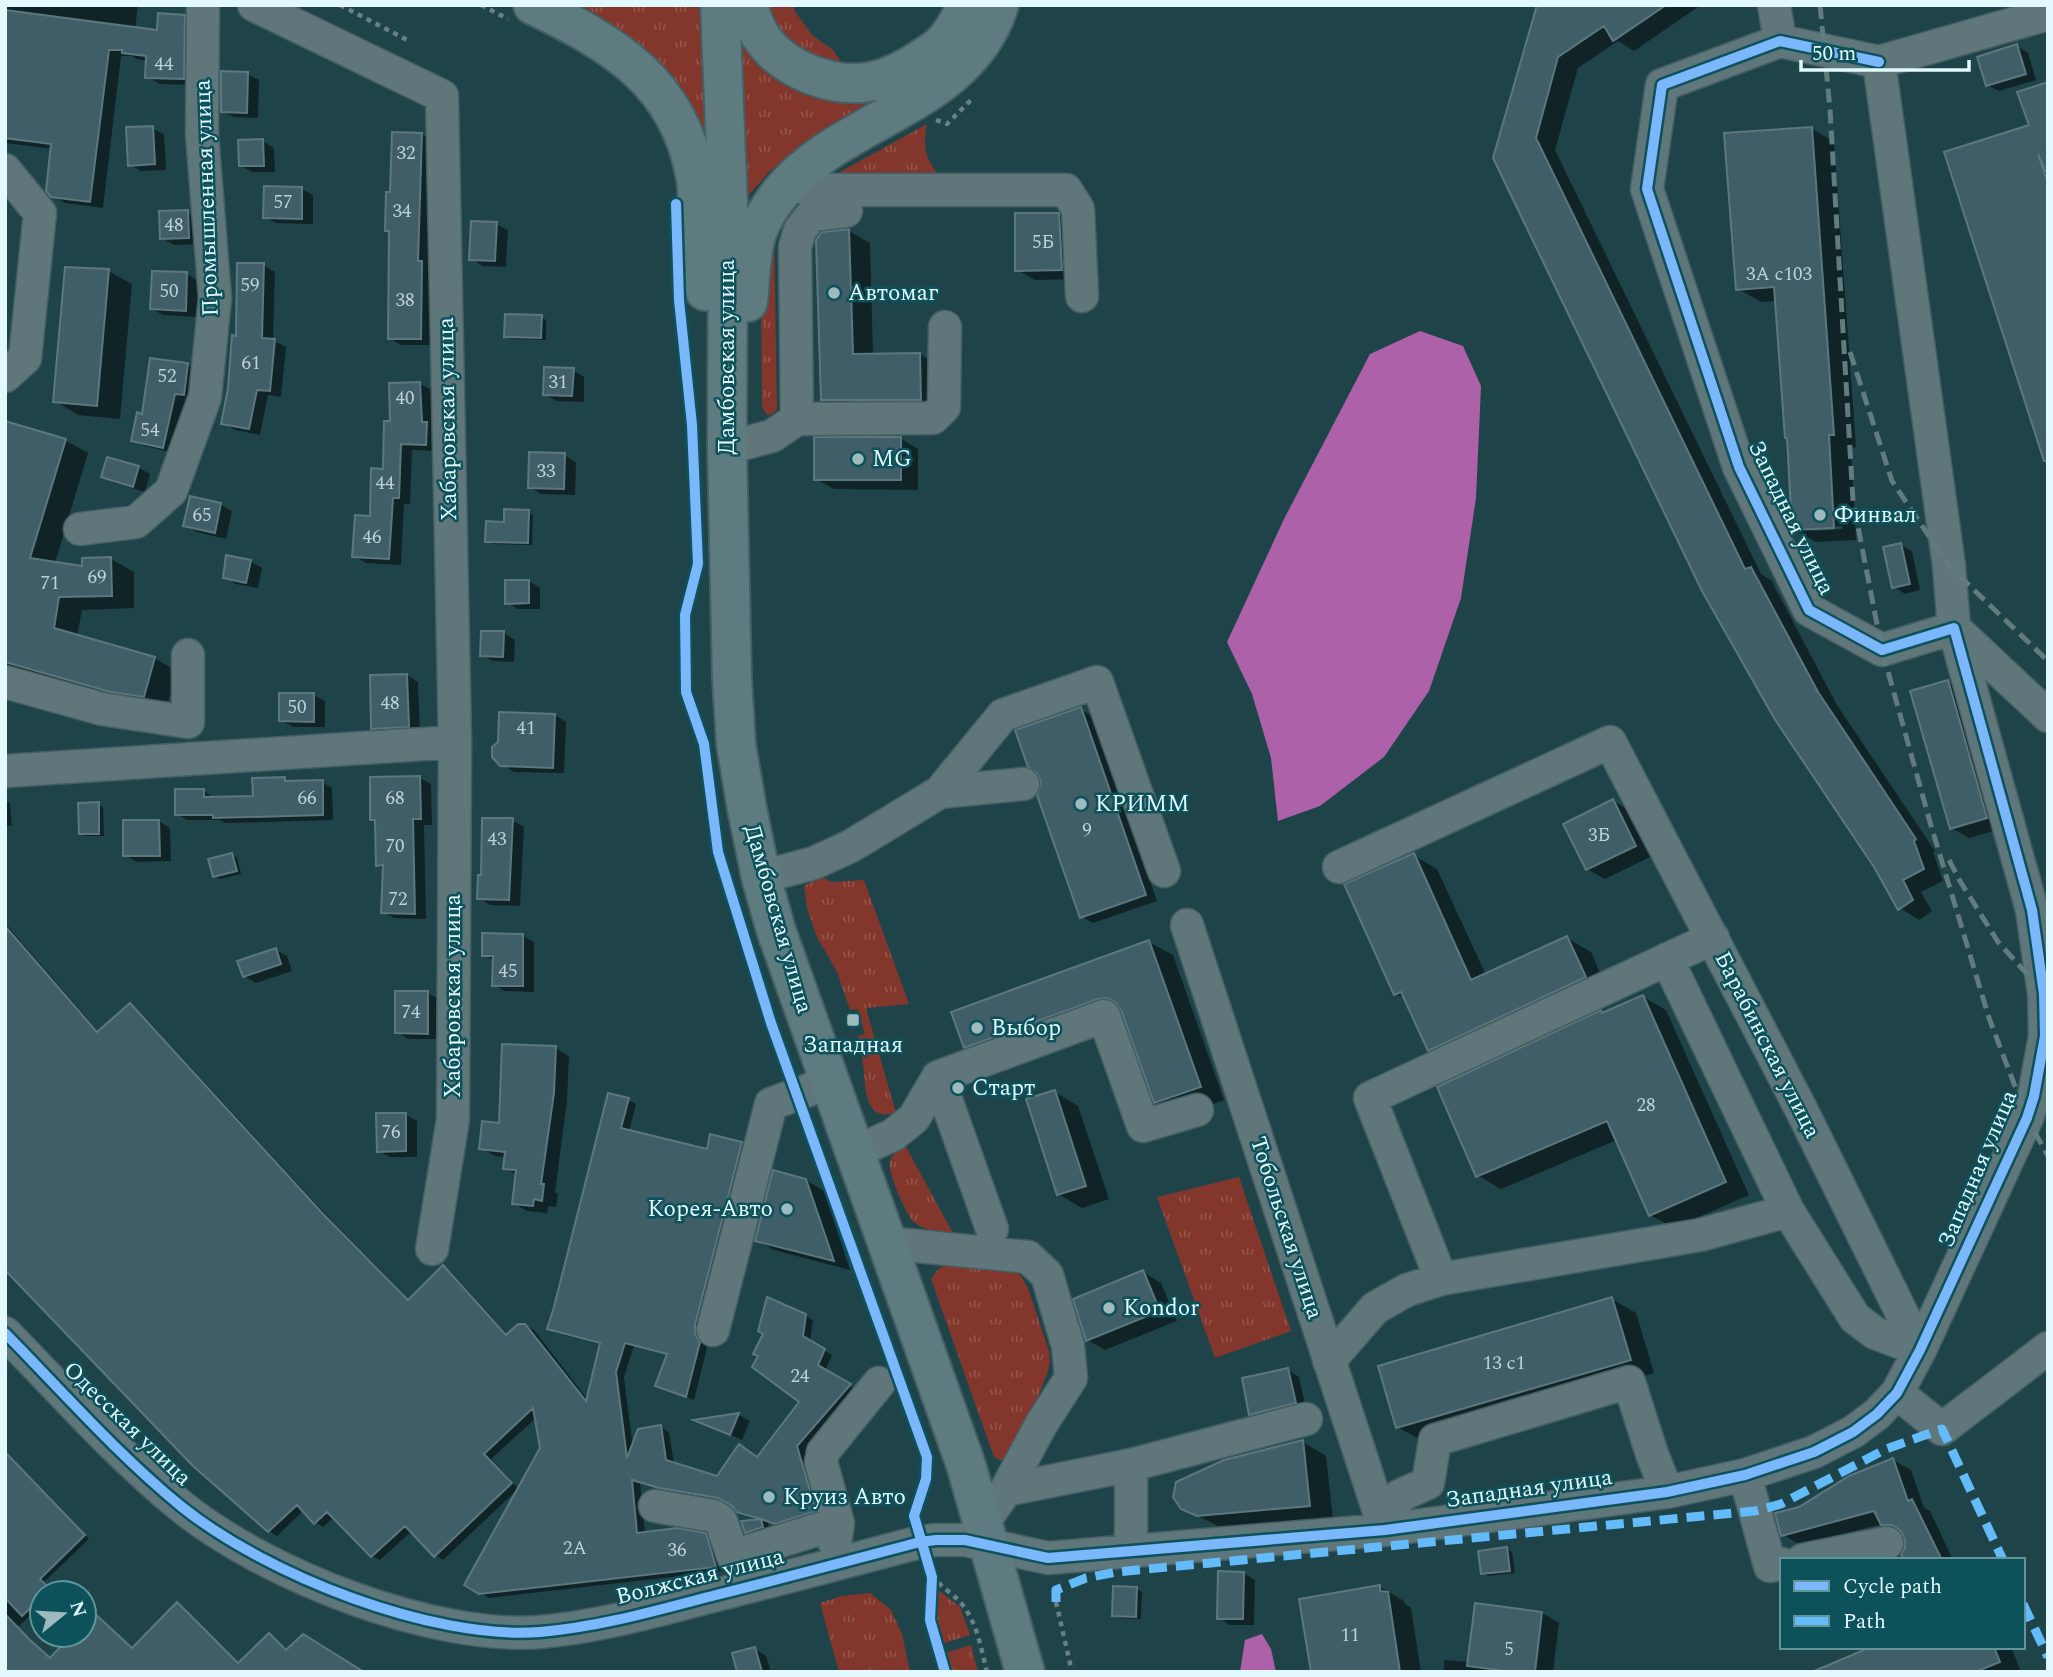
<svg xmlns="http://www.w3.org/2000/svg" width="2053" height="1677" font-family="Spectral,serif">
<defs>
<pattern id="grass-tufts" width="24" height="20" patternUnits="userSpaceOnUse" patternTransform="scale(1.75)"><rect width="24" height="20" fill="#83362b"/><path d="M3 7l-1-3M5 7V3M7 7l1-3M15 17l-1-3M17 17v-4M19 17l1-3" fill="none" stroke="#94544b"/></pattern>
</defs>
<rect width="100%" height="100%" fill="#1e444a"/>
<path fill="url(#grass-tufts)" d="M578,5H701L708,137C701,125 696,110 688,98C661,56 622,27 578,5Z
M762,5H794V10L812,35L833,50L846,69L814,63L786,43Z
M741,39L893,93L806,142L769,172L746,198Z
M927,124C922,150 926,159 942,179L829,178Z
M774,233L777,409L772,414L767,415L762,407L761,260Z
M821,877L832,882L864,880L909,1004L866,1008L896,1113C863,1123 866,1085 863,1064C862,1055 860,1046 858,1036L865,1034L857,1009L850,1010L837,972L817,937L807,908L804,886Z
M905,1145L953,1233C940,1232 926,1231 915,1223C907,1217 890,1177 890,1167C889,1156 897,1150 905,1145Z
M1239,1177L1291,1331L1215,1358L1157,1197Z
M963,1261L1012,1269L1021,1276L1028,1288L1049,1351L1050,1363L1047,1374L1013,1460L1003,1461L994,1457L931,1279C940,1264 947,1264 963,1261Z
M938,1590L960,1607L970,1635L942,1644L936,1619Z
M870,1593L891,1610L902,1634L910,1672H839L820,1603L841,1596Z
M971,1645L978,1672H950L945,1653Z"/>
<path fill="#ac61a8" d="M1420,331L1463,346L1481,386L1476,498L1461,598L1429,691L1384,757L1320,806L1278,821L1271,758L1252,694L1227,642L1284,519L1370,354Z
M1262,1634L1271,1649L1276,1672H1240L1245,1640Z"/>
<path fill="#0007" fill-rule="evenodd" d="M5,5H138L135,29L159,32L184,17L197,24L196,85L160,84L147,77V61L137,59L132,56H121L103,208L65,203L52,195L53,149L5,143Z
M1539,5H1701L1634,51L1618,41L1578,68L1555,150L1761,574L1771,580L1837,705L1935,851L1933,852L1943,881L1921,892L1932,911L1919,920L1900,908L1495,158Z
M2017,46L2028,53L2036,80L1999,91L1987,85Z
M247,74L259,80L258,118L234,117L222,111Z
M2048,84V469L1946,153L2031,126Z
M152,128L164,134L166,170L141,171L130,165Z
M1811,128L1834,142L1856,447L1851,448L1856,540L1816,542L1793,529L1788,438L1777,301L1761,302L1738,289ZM1842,526L1843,529L1813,531V527Z
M422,134L433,141L429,267L433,269L432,345H401L389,338L392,193Z
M263,141L274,148L275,172H252L240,165Z
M302,189L313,195V224L276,223L265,217Z
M187,212L199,219L200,244L174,245L162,238Z
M1058,214L1076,225L1080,279L1035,280L1017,270Z
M496,224L508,230L506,267L483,266L471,259Z
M849,231L870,243L873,355L920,354L941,367L942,411L843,412L822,399Z
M263,265L275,272L273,340L286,347L281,397L268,395L260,435L235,430L223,423L238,338Z
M108,271L132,284L120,419L78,415L55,401Z
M187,274L198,281L197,317L163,315L152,309Z
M541,317L546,320V340L511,339L506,336Z
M188,365L199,372L195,401L186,399L175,453L144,446L133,440L143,416Z
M573,370L584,377V402L556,401L545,394Z
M420,384L432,390V427L438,430L437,451L412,450L410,504H404L401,565L366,563L354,556L372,518L385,470L392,423Z
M5,433L65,440L88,453L55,563L84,568L111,559L134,572V608L82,610L77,636L154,658L177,671L166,709L134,704L5,666Z
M900,438L918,449V490L834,489L816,479Z
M564,455L576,462L575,495L541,494L530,487Z
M108,459L139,468L150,474L145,492L115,483L103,476Z
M221,505L232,511L226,539L197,532L185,525Z
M528,512L533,515L532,545L492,544L487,541L505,523Z
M1901,545L1912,551L1920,590L1905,594L1894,587Z
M250,561L262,568L258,588L236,584L225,577Z
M529,581L540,588V609H518L507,603Z
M504,633L515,640L514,662L493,661L482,655Z
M407,675L418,682L420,732L385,735L373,728Z
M1948,682L1966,692L2004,828L1969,838L1951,828Z
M314,695L325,701V727H293L281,720Z
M1080,709L1092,716L1157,901L1093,923L1082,917Z
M555,715L566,722L564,773L514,772L502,764Z
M420,778L431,784L432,825H424L426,919L394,918L383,912L384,869L377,865V822L372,819Z
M285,779L290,782H322L332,788L333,820L225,823L220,820H187L177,814L204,791L214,798L254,797Z
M5,800L10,803L12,826H5Z
M1613,801L1631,811L1652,856L1605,879L1587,869Z
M98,804L103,807L104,836H85L80,833Z
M512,820L524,827L520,906L490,905L479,898L482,876Z
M159,821L170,828L171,861L137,862L125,855Z
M232,855L237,858L241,874L220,879L215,876Z
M1413,855L1437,869L1486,975L1567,938L1591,952L1608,991L1453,1063L1429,1050L1406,999L1396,994Z
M5,923L99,1032L130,1005L138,1010L332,1221L410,1300L443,1268L451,1272L508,1335L525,1325L534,1330L588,1400L601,1345L557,1333L549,1328L628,1100L636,1104L629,1132L708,1151L711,1136L742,1144L750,1149L703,1340L707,1348L694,1400L657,1385L668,1355L634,1346L624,1377L633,1448L661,1427L669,1432L674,1464L717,1478L758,1458L801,1401L755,1367L805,1315L813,1320L810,1342L832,1355L825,1371L857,1390L805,1451L823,1515L784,1527L768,1522L770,1532L754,1537L746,1532L743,1523L763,1521L746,1515L728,1502L668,1492L640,1483L645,1534L705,1535L714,1540L723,1571L489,1598L467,1584L518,1489L443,1560L435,1555L412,1531L380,1560L372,1556L334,1517L323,1527L315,1522L304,1510L277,1536L269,1531L194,1464L5,1267ZM537,1417L542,1448L519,1489L491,1459Z
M484,935L523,936L534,942V992L505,991L494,985L495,961L484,955Z
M1149,942L1173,955L1224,1100L1180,1116L1156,1102L1124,1011L989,1060L965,1047Z
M276,950L287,956L292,971L256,983L244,976Z
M427,993L439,999V1039H408L397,1032Z
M1642,996L1666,1010L1749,1195L1674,1228L1650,1215L1617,1140L1501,1189L1477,1175L1603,1014Z
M555,1048L569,1056L567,1101L555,1192L558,1194L556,1207L548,1206L547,1213L527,1211L513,1203L517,1175L505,1168L506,1157L495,1156L481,1148L500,1125Z
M1055,1092L1078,1106L1109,1199L1082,1208L1058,1194Z
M406,1115L417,1121V1157H390L378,1151Z
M806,1180L824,1191L850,1270L774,1250L757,1240Z
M1143,1272L1161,1283L1177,1321L1105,1350L1087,1340Z
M1612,1299L1636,1313L1654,1373L1421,1440L1397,1427Z
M1288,1370L1299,1377L1306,1409L1262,1420L1251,1414Z
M739,1415L750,1421L742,1440L698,1421Z
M1303,1442L1326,1456L1333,1519L1222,1528L1182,1508Z
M5,1451L89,1539L44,1582L54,1593H42V1604L18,1627L51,1659L74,1635H84V1624L98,1617L133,1649L182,1607L240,1664L274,1638L287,1651L361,1672H5Z
M1893,1460L1911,1470L1924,1508L1930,1511L1953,1560H1906L1905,1535H1901L1882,1524L1800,1545L1782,1534L1799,1509Z
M1507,1549L1512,1552L1515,1573L1488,1576L1483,1573Z
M1243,1573L1255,1580L1254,1625H1230L1219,1618Z
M1380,1587L1404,1601V1603L1411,1608L1421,1672H1313Z
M1137,1589L1142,1592L1141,1619L1119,1618L1114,1615Z
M1542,1613L1559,1623L1553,1672H1444V1660L1469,1662Z
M1876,1647H2011L2021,1672H1825Z
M755,1649L766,1656L771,1672H739Z"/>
<path fill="#405e68" stroke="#5c777e" stroke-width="2" d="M1537,5H1666L1613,41L1604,26L1558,57L1536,138L1745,569L1751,567L1818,692L1916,839L1914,841L1924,869L1903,880L1913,900L1898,910L1874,867L1774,718L1702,591L1493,158Z
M5,10L157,30L158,13L185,15L184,79L145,78L146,56L122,53V50H109L90,202L51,197L46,191L51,144L5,138Z
M2017,44L2026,74L1986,86L1977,57Z
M221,71L248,72L247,113L221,112Z
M2048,82V171H2045L2038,154L2048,183V461H2044L1944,152L2029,125L2017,92Z
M153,126L155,164L128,166L126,127Z
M1812,127L1834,435H1829L1834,528L1792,530L1787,438H1785L1774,287L1736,290L1724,133Z
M392,132L422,133L418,261H422L421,339H388L389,231H385L386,192H390Z
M263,139L264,166H239L238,140Z
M264,186L302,187V219L263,218Z
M188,210L189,238L160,239L159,211Z
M1015,213H1059L1062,270L1015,271Z
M471,221L497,222L495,261L469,260Z
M849,229L853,354L920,353L921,400H821L816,240L822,232Z
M237,263H264L262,338L275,339L270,391L257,390L249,429L221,424L228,388L232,335L236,336Z
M65,267L109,269L97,406L53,402Z
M152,271L187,272L186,311L150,309Z
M505,314L542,315L541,338L504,337Z
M150,358L188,363L184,395L175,394L163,448L131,441L137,412L142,414Z
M544,367L574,368L572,396L543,395Z
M420,382L422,422H427L426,445L401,444L399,498H393L389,559L352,557L355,515L370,516L371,468L383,469L384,421H390L389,383Z
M5,421L66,439L30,558L82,566V558L111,557L112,596L59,597L54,628L155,657L144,697L110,692L5,662Z
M814,437H901V480H814Z
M529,452L565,453L564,489L528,488Z
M107,457L139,466L133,487L101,477Z
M190,496L221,503L215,533L183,526Z
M504,509L529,510L528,543L485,542L486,521L504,522Z
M1901,543L1910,584L1892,588L1883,547Z
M226,555L251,560L246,583L223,578Z
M505,580H529V603L505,604Z
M481,631H504L503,657L480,656Z
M407,674L409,727L371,729L370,675Z
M1948,680L1987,818L1950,829L1910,691Z
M279,693H314V722L279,721Z
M1081,707L1146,895L1080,918L1037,795L1041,782L1037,773L1028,767L1015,730Z
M499,712L555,714L553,768L500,766L492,757V747L498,742Z
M420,776L421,819H413L415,914L381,913L383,865L376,866L375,820H370V777Z
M285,777V781L323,780V815L213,818V815H175V789H204V797L253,796L252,778Z
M1613,799L1636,846L1586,870L1563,824Z
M99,802V834H79L78,803Z
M482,818H513L509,900L477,899L478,875H481Z
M123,820H159L160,856H123Z
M232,853L237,871L213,877L208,859Z
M1414,853L1471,980L1567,936L1586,977L1428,1051L1401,992L1394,995L1344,884Z
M5,926L97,1032L130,1003L324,1215L408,1300L443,1265L506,1335L518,1324H525L586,1401L600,1343L547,1329L554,1307L608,1093L629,1098L621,1128L707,1149L710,1134L742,1142L695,1325V1334L700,1342L686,1397L655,1386L667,1354L625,1343L616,1372L627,1458L638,1429L661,1425L666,1460L717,1476L739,1444L757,1457L799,1402L752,1367L758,1356L753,1354L763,1334L758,1331L767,1297L806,1314L803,1336L825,1349L818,1365L851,1384L797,1446L816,1511L775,1524L761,1519L763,1527L745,1533L741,1521L761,1519L736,1512L732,1506L718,1498L659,1488L632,1480L637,1533L677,1528L706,1533L716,1567L479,1594L464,1585L540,1448L533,1408L484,1454L512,1483L434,1557L405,1526L371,1557L327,1512L314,1524L297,1505L268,1532L193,1466L5,1270Z
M482,933L523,934V986H492L493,956H482Z
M1149,940L1201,1087L1154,1103L1121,1010L1115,1002L1107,998L1098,999L964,1048L951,1012Z
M276,948L281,964L243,977L237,961Z
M395,991H428V1034L395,1033Z
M1643,995L1726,1182L1649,1216L1607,1121L1476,1177L1437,1087L1601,1010L1602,1013Z
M502,1044L556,1046L554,1093L541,1184H544L542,1201L534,1199L533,1206L512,1204L516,1170L503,1169L505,1152L479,1149L482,1121L499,1123Z
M1055,1090L1086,1186L1057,1195L1026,1099Z
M376,1113H406V1151L377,1152Z
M773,1170L806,1179L834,1261L755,1241Z
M1143,1270L1160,1311L1086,1341L1073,1299Z
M1612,1297L1631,1360L1396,1428L1378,1366Z
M1288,1368L1296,1403L1249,1415L1242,1378Z
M739,1413L730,1435L693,1420Z
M1303,1440L1310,1506L1197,1516L1181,1509L1173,1497L1176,1482L1224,1460Z
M5,1452L85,1535L40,1579L50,1589L46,1593H42V1597L22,1616L5,1598Z
M1893,1458L1908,1501L1912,1499L1942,1560H1904L1901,1554L1905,1548V1540L1901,1531L1892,1525H1881L1874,1511L1781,1536L1775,1513L1799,1507L1849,1476Z
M1507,1547L1510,1571L1481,1574L1478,1551Z
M1218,1571L1244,1572L1243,1619H1217Z
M1380,1585V1591L1388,1592L1400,1672H1311L1299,1599Z
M1113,1586L1137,1587L1136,1617L1112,1616Z
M177,1602L238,1663L269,1633L286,1650L303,1634L364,1672H5V1614L29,1639L50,1658L71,1635H84V1621L93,1612L132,1648Z
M1475,1603L1542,1612L1535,1672H1513L1467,1666Z
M755,1647L762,1672H737L732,1653Z
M1871,1647H1994L2000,1662L1975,1672H1812Z"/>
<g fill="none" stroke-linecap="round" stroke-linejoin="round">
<defs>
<path id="minor" d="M254,5L442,96L455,742L453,1119L432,1249
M1774,5L1780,41
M2048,14L1879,62L1949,566L1954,628L2048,716
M5,170L40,213L25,358L5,376
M788,184L808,189L832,190H1066L1078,209L1082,296
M797,419L795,247L800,230L812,215L846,211
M727,448L772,436L797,419L933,418L944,407L945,327
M80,529L136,522L171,491L205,397L215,298L202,134L203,5
M5,682L102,709L188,722V655
M5,771L455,742
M940,792L1003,715L1097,682L1164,871
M1339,867L1610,742L1801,1109L1920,1350
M761,877L814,863L851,846L940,792L1023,784
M1187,925L1385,1530
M1667,959L1788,1211L1855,1318L1875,1333L1920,1350
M938,1077L992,1229
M855,1152L893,1135L914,1118L938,1077L1104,1016L1143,1126L1197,1110
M887,1243L1028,1257L1047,1275L1068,1346L1071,1378L1042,1423L1006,1490L983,1523
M1441,1279L1370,1098L1713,938
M713,1330L771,1104L830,1082
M5,1333C63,1392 118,1455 182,1507C267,1575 431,1640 540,1632C600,1627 658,1610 716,1595C784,1578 852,1560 920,1542L936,1540H965L1048,1558L1385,1530L1667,1492L1745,1475L1814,1452L1853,1432L1877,1414L1897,1393L1920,1350L2027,1118L2034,1096L2045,1036L2044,994L2032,910L1954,628L1882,650L1809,610L1739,467L1647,189L1662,85L1780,41L1879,62
M1329,1361L1375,1308L1407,1290L1441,1279L1700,1235L1788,1211
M1897,1393L1942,1429L2048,1348
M1131,1465V1551
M1745,1475L1770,1566L1782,1564
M1006,1490L1131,1465L1306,1419
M655,1506L714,1516L721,1521L733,1556L838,1523
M1385,1530L1399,1496L1428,1483L1435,1440L1629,1382L1652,1454L1667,1492
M835,1544L838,1523L821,1462L823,1452L879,1383
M1803,1560L1887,1543"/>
<path id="major" d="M533,5C612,43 678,81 695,174C698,186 697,199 698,211C700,238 703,264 705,291
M720,5L728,203L727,448L732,679L736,744L747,809L761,877L776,930L966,1465L1025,1672
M748,5C751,16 755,26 760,35C782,70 835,90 874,81C891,77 908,68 923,58C928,54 935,51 940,46C951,36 961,19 966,5
M748,302C750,283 751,249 757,233C762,218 771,205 781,192C842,117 968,106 999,5"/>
</defs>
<use href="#minor" stroke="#445f64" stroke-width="35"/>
<use href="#major" stroke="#445f64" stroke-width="42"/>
<path stroke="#6a8084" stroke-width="4.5" stroke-dasharray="5 5" stroke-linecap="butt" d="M340,5L411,42
M481,5L508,19
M936,120L947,124L974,97
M928,1566C935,1586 948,1588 961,1603C977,1622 981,1648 987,1672
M1056,1602L1072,1672"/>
<use href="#minor" stroke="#5f767a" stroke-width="32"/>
<use href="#major" stroke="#5e7b80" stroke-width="38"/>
<path stroke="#627b7f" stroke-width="5" stroke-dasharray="14 7" stroke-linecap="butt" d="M1820,5L1830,109L1853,501L1882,650L1930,822L1989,1018L2027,1118L2048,1156
M1850,352L1892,481L1949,566L2048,661
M1949,860L1960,881L1998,942L2048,997"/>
<path stroke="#63bbfa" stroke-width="9" stroke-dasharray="18 9" stroke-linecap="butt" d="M1056,1602V1590L1086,1578L1116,1572L1755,1511L1781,1504L1886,1449L1942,1429L2003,1560
M2023,1604L2048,1657"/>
<defs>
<path id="cycleway" d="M676,204L679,300L692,425L698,564L685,615L686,692L704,744L718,852L771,1023L927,1457L926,1479L914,1516L932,1577L930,1620L945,1672
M5,1333C63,1392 118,1455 182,1507C267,1575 431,1640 540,1632C600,1627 658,1610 716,1595C784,1578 852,1560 920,1542L936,1540H965L1048,1558L1385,1530L1667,1492L1745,1475L1814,1452L1853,1432L1877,1414L1897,1393L1920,1350L2027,1118L2034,1096L2045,1036L2044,994L2032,910L1954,628L1882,650L1809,610L1739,467L1647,189L1662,85L1780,41L1879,62"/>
</defs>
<use href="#cycleway" stroke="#0d515b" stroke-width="15"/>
<use href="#cycleway" stroke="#7ab7fb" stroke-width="10"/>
</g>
<g fill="#9dbabf" stroke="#0d515b" stroke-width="2.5">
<circle cx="834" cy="293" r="7"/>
<circle cx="858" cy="459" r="7"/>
<circle cx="1820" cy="515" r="7"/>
<circle cx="1081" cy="804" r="7"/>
<rect x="846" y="1013" width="14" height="14" rx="3.5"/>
<circle cx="977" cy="1028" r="7"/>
<circle cx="958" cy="1088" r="7"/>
<circle cx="787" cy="1209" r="7"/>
<circle cx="1109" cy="1308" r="7"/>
<circle cx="769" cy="1497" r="7"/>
</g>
<g text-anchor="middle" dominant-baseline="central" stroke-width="5" stroke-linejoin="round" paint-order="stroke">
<g font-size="19" fill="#bad2d8">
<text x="164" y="64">44</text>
<text x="406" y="153">32</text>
<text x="283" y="202">57</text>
<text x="402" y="211">34</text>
<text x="174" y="225">48</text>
<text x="1043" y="242">5Б</text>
<text x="1779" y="274">3А с103</text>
<text x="250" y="285">59</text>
<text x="169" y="291">50</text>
<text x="405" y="300">38</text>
<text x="251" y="363">61</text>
<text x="167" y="376">52</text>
<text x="558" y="382">31</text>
<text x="405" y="398">40</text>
<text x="150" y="430">54</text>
<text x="546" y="471">33</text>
<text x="385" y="483">44</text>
<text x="202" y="515">65</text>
<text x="372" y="537">46</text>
<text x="97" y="577">69</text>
<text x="50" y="583">71</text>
<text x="390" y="703">48</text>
<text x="297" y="707">50</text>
<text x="526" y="728">41</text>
<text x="307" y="798">66</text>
<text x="395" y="798">68</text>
<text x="1087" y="830">9</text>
<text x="1599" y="835">3Б</text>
<text x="497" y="839">43</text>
<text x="395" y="846">70</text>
<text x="398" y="899">72</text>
<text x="508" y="971">45</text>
<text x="411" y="1012">74</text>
<text x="1646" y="1105">28</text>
<text x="391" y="1132">76</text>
<text x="1504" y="1363">13 с1</text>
<text x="800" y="1376">24</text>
<text x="575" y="1548">2А</text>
<text x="677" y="1550">36</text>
<text x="1350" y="1635">11</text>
<text x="1509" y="1649">5</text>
</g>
<g font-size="23" fill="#e2f9fe" stroke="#0d515b">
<text transform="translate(207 198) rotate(-92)">Промышленная улица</text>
<text transform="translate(727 357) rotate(-90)">Дамбовская улица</text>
<text transform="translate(448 419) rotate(-91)">Хабаровская улица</text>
<text transform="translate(1791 518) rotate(64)">Западная улица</text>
<text transform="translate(778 919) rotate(74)">Дамбовская улица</text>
<text transform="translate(453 996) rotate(-90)">Хабаровская улица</text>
<text transform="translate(1767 1045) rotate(63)">Барабинская улица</text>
<text transform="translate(1978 1169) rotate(-67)">Западная улица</text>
<text transform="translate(1286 1228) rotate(72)">Тобольская улица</text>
<text transform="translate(127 1424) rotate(44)">Одесская улица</text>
<text transform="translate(1529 1489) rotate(-8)">Западная улица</text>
<text transform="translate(700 1577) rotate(-14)">Волжская улица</text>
</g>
<g font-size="23" fill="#e2f9fe" stroke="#0d515b" text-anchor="start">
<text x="848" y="293">Автомаг</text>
<text x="872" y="459">MG</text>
<text x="1834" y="515">Финвал</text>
<text x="1095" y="804">КРИММ</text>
<text x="991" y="1028">Выбор</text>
<text x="853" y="1045" text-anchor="middle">Западная</text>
<text x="972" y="1088">Старт</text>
<text x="773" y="1209" text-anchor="end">Корея-Авто</text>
<text x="1123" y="1308">Kondor</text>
<text x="783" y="1497">Круиз Авто</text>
</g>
</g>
<rect width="2053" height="1677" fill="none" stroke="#e2f9fe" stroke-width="14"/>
<rect x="1780" y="1558" width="245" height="91" fill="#0d515b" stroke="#62949c" stroke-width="2"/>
<rect x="1794" y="1581" width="35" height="10" fill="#7ab7fb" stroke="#62949c" stroke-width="2"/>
<text x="1843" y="1593" font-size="21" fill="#e2f9fe">Cycle path</text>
<rect x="1794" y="1616" width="35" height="10" fill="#63bbfa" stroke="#62949c" stroke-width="2"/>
<text x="1843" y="1628" font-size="21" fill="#e2f9fe">Path</text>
<g transform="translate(63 1614) rotate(72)"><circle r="33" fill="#0d515b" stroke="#62949c" stroke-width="2"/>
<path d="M0-5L12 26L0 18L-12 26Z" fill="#9dbabf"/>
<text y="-10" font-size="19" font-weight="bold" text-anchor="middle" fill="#e2f9fe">N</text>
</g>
<path d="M1801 60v10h168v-10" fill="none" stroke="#e2f9fe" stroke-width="3.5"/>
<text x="1812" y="60" font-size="21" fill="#e2f9fe" stroke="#0d515b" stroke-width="5" paint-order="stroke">50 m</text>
</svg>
